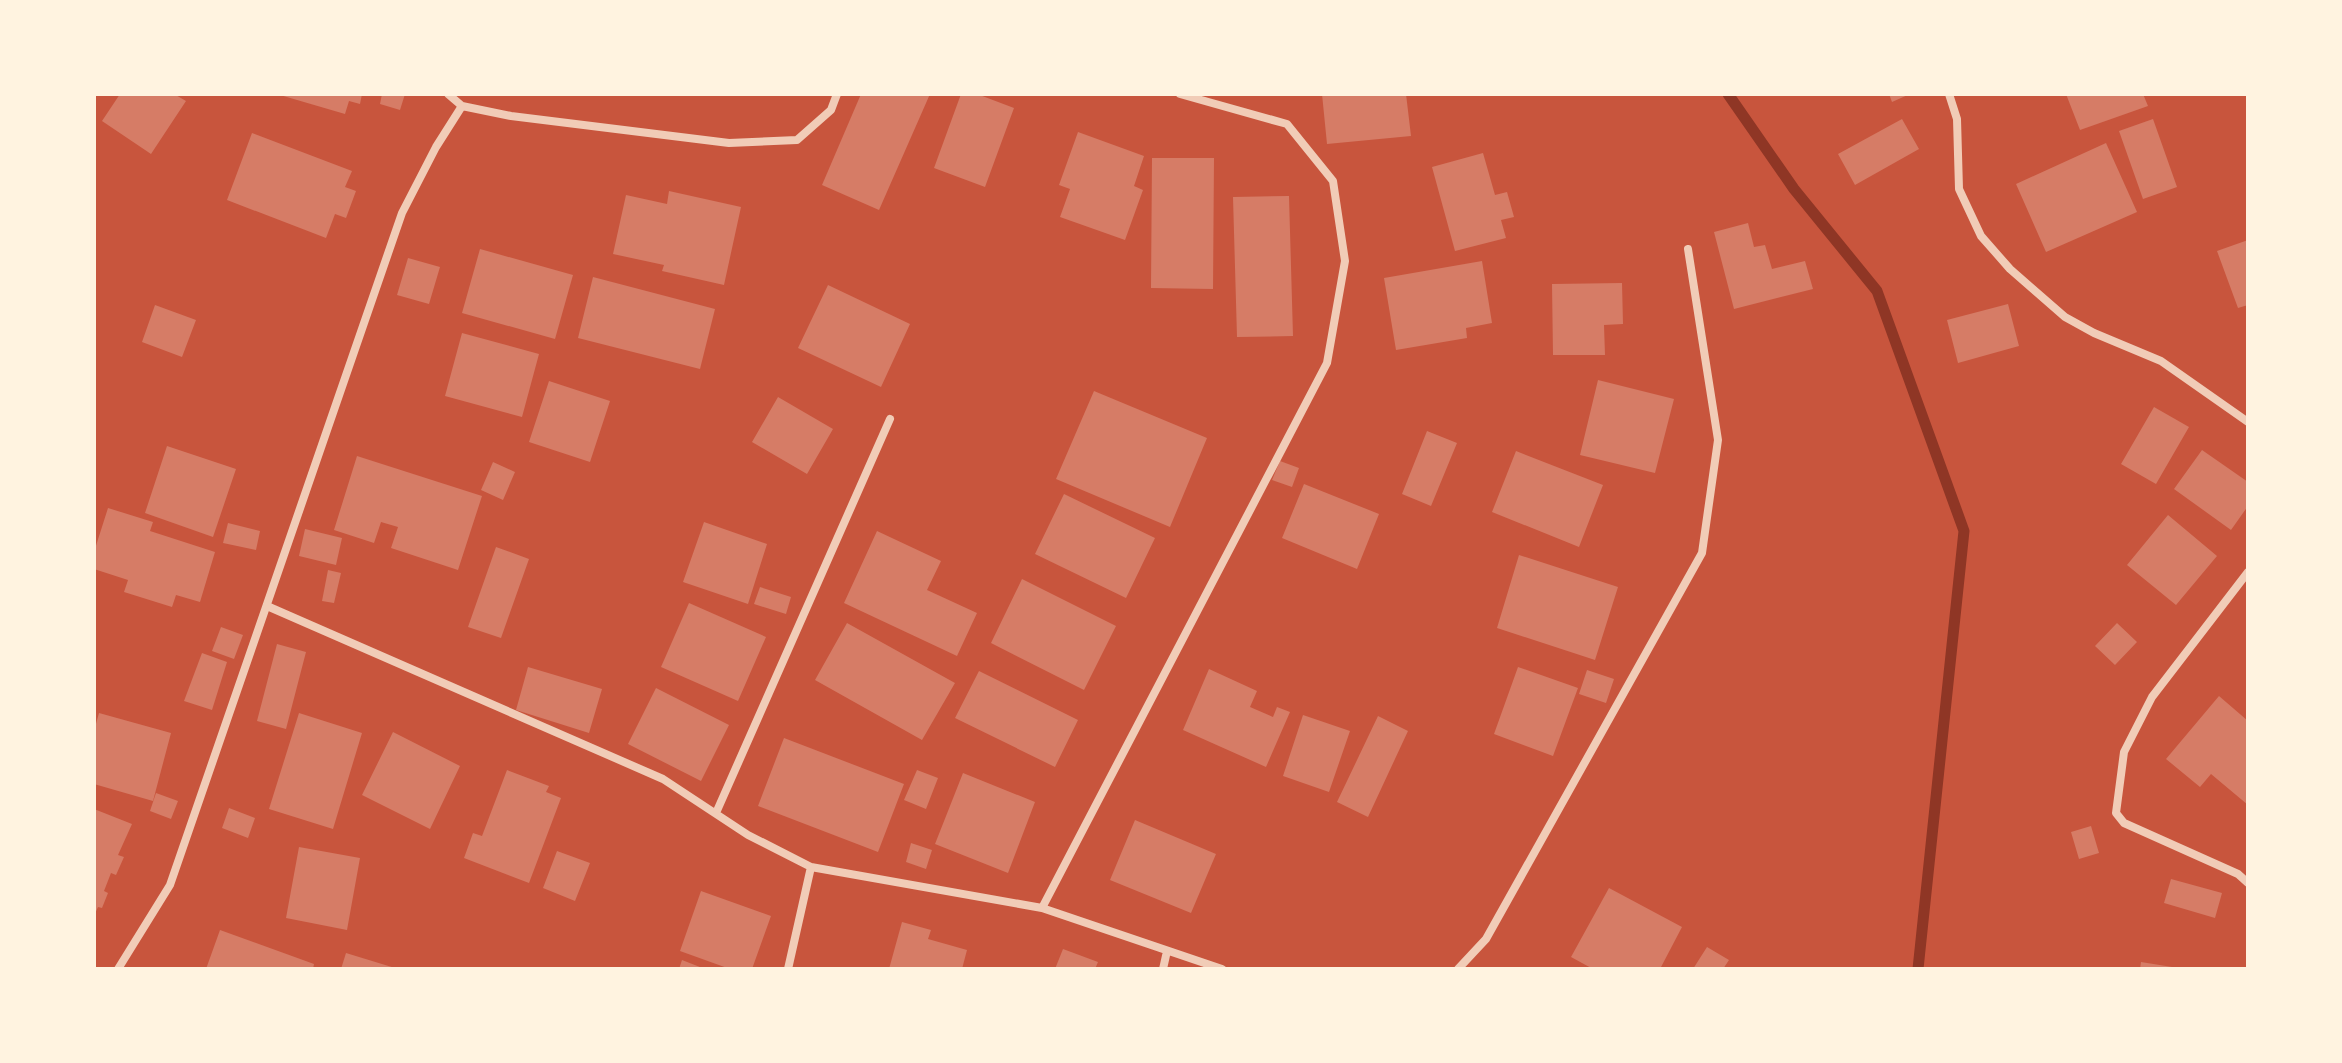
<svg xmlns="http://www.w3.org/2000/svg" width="2342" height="1063" font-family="Cabin,sans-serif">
<rect width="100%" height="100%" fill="#c8553d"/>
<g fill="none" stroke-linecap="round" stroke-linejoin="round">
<path stroke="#8f3625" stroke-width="11" d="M1728,94L1794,189L1877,291L1964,531L1918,969"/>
</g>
<path fill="#d67c66" d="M120,94H174L186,101L151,154L102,121Z
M362,94L360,104L349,101L345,114L280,95Z
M382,94H405L400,110L380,104Z
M861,94H930L879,210L822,185Z
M961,94H977L1014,108L985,187L934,168Z
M1322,94H1406L1411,136L1327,144Z
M1889,94H1910L1892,102Z
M2066,94H2143L2148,106L2080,130Z
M1902,119L1919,149L1855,185L1838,154Z
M2153,119L2177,187L2143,199L2119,131Z
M1078,132L1144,156L1134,186L1143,190L1125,240L1060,217L1070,189L1059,185Z
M252,133L352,171L345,187L356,191L346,218L335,214L326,238L227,200Z
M2106,143L2137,212L2046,252L2016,184Z
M1483,153L1495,195L1507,192L1514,217L1501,220L1506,238L1455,251L1432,167Z
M1152,158H1214L1213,289L1151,288Z
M669,191L741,207L724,285L662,271L664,265L613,254L626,195L667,204Z
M1289,196L1293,336L1237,337L1233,197Z
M1748,223L1754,247L1765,245L1772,269L1805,261L1813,289L1734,309L1714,232Z
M2248,240V305L2238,308L2217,251Z
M480,249L573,275L555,339L462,313Z
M408,258L440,267L429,304L397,295Z
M1482,261L1492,323L1466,328L1467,338L1396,350L1384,278Z
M593,277L715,309L700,369L578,338Z
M1622,283L1623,324L1604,325L1605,355H1553L1552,284Z
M828,285L910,324L881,387L798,348Z
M2008,304L2019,346L1958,363L1947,320Z
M155,305L196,320L182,357L142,342Z
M462,333L539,354L522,417L445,396Z
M1598,380L1674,399L1655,473L1580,455Z
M549,381L610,401L590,462L529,442Z
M1094,391L1207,438L1170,527L1056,479Z
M778,397L833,429L807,474L752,442Z
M2154,407L2189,427L2156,484L2121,464Z
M1427,431L1457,443L1431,506L1402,494Z
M167,446L236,469L213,537L145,513Z
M2202,450L2248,482V506L2231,530L2174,489Z
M1516,451L1603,485L1579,547L1492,512Z
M357,456L482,496L458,570L391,548L398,527L381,522L374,543L334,530Z
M1280,461L1299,468L1292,487L1272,480Z
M493,462L515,472L503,500L481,490Z
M1304,484L1379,514L1357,569L1282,538Z
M1064,494L1155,538L1126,598L1035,554Z
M108,508L153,522L150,531L215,552L200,602L176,595L172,607L124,592L128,580L94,569V552Z
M2168,515L2217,556L2176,605L2127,565Z
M704,522L767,544L748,604L683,582Z
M228,523L260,531L256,550L223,543Z
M305,529L342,538L336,565L299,556Z
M877,531L941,561L927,590L977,613L957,656L844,603Z
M496,547L529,559L501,638L468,627Z
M1519,555L1618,587L1595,660L1497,628Z
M328,570L341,573L334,603L322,601Z
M1022,579L1116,626L1084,690L991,643Z
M760,587L791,597L786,614L754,604Z
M689,603L766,637L738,701L661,667Z
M847,623L955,683L922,740L815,680Z
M2117,623L2137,642L2115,665L2095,646Z
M221,627L243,635L234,659L212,651Z
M277,644L306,652L286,729L257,721Z
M202,653L227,662L212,710L184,701Z
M528,667L602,689L589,733L516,710Z
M1518,667L1578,688L1553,756L1494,734Z
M1209,669L1257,691L1250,707L1273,717L1277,707L1290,712L1266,767L1183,730Z
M1587,670L1614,679L1606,703L1579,694Z
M979,671L1078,720L1055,767L955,718Z
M656,688L729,725L701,781L628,744Z
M2219,696L2248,721V805L2211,774L2200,787L2166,759Z
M99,713L171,733L153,801L94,784V731Z
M299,713L362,733L333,829L269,809Z
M1303,715L1350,731L1329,792L1283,776Z
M1378,716L1408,731L1368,817L1337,802Z
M393,732L460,766L430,829L362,795Z
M784,738L904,784L878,852L758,806Z
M507,770L549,786L546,792L561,798L529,883L464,858L473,833L482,836Z
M917,770L938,778L926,809L904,800Z
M963,773L1035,802L1008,873L935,844Z
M156,793L178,801L171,819L150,811Z
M229,808L255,818L248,838L222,828Z
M94,809L132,824L118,855L124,857L116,875L111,873L104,891L108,893L102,908L98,907L94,916Z
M1135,820L1216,854L1191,913L1110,880Z
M2091,826L2099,853L2079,859L2071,832Z
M911,843L932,850L926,869L906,862Z
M299,847L360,858L347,930L286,918Z
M557,851L590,863L575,901L543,888Z
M2171,879L2222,893L2215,918L2164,903Z
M1609,888L1682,927L1660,969H1593L1571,957Z
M701,891L771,916L752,969H730L680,951Z
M902,922L931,930L928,939L967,950L962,969H889Z
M220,930L314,964L313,969H206Z
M1707,947L1729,960L1723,969H1693Z
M1063,949L1098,962L1095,969H1055Z
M346,953L395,968V969H341Z
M682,960L705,969H679Z
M2141,962L2172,967L2171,969H2140Z"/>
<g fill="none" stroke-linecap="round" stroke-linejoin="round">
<path stroke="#f1ccb7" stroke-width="8" d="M448,94L462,106L511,116L729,143L797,140L831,110L837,94
M1949,94L1957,119L1959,189L1981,236L2010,269L2065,317L2094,333L2161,361L2248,422
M2248,572L2152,697L2124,752L2116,813L2124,823L2238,874L2248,883
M267,606L663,779L748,835L811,867L1042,908L1222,969
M716,813L890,419
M1042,908L1327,363L1345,261L1333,181L1287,124L1180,94
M118,969L170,885L402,213L436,147L462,106
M788,969L811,867
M1163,969L1167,951
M1458,969L1486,939L1702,553L1718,440L1688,249"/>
</g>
<rect width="2342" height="1063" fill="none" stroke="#fff3e0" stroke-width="192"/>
</svg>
